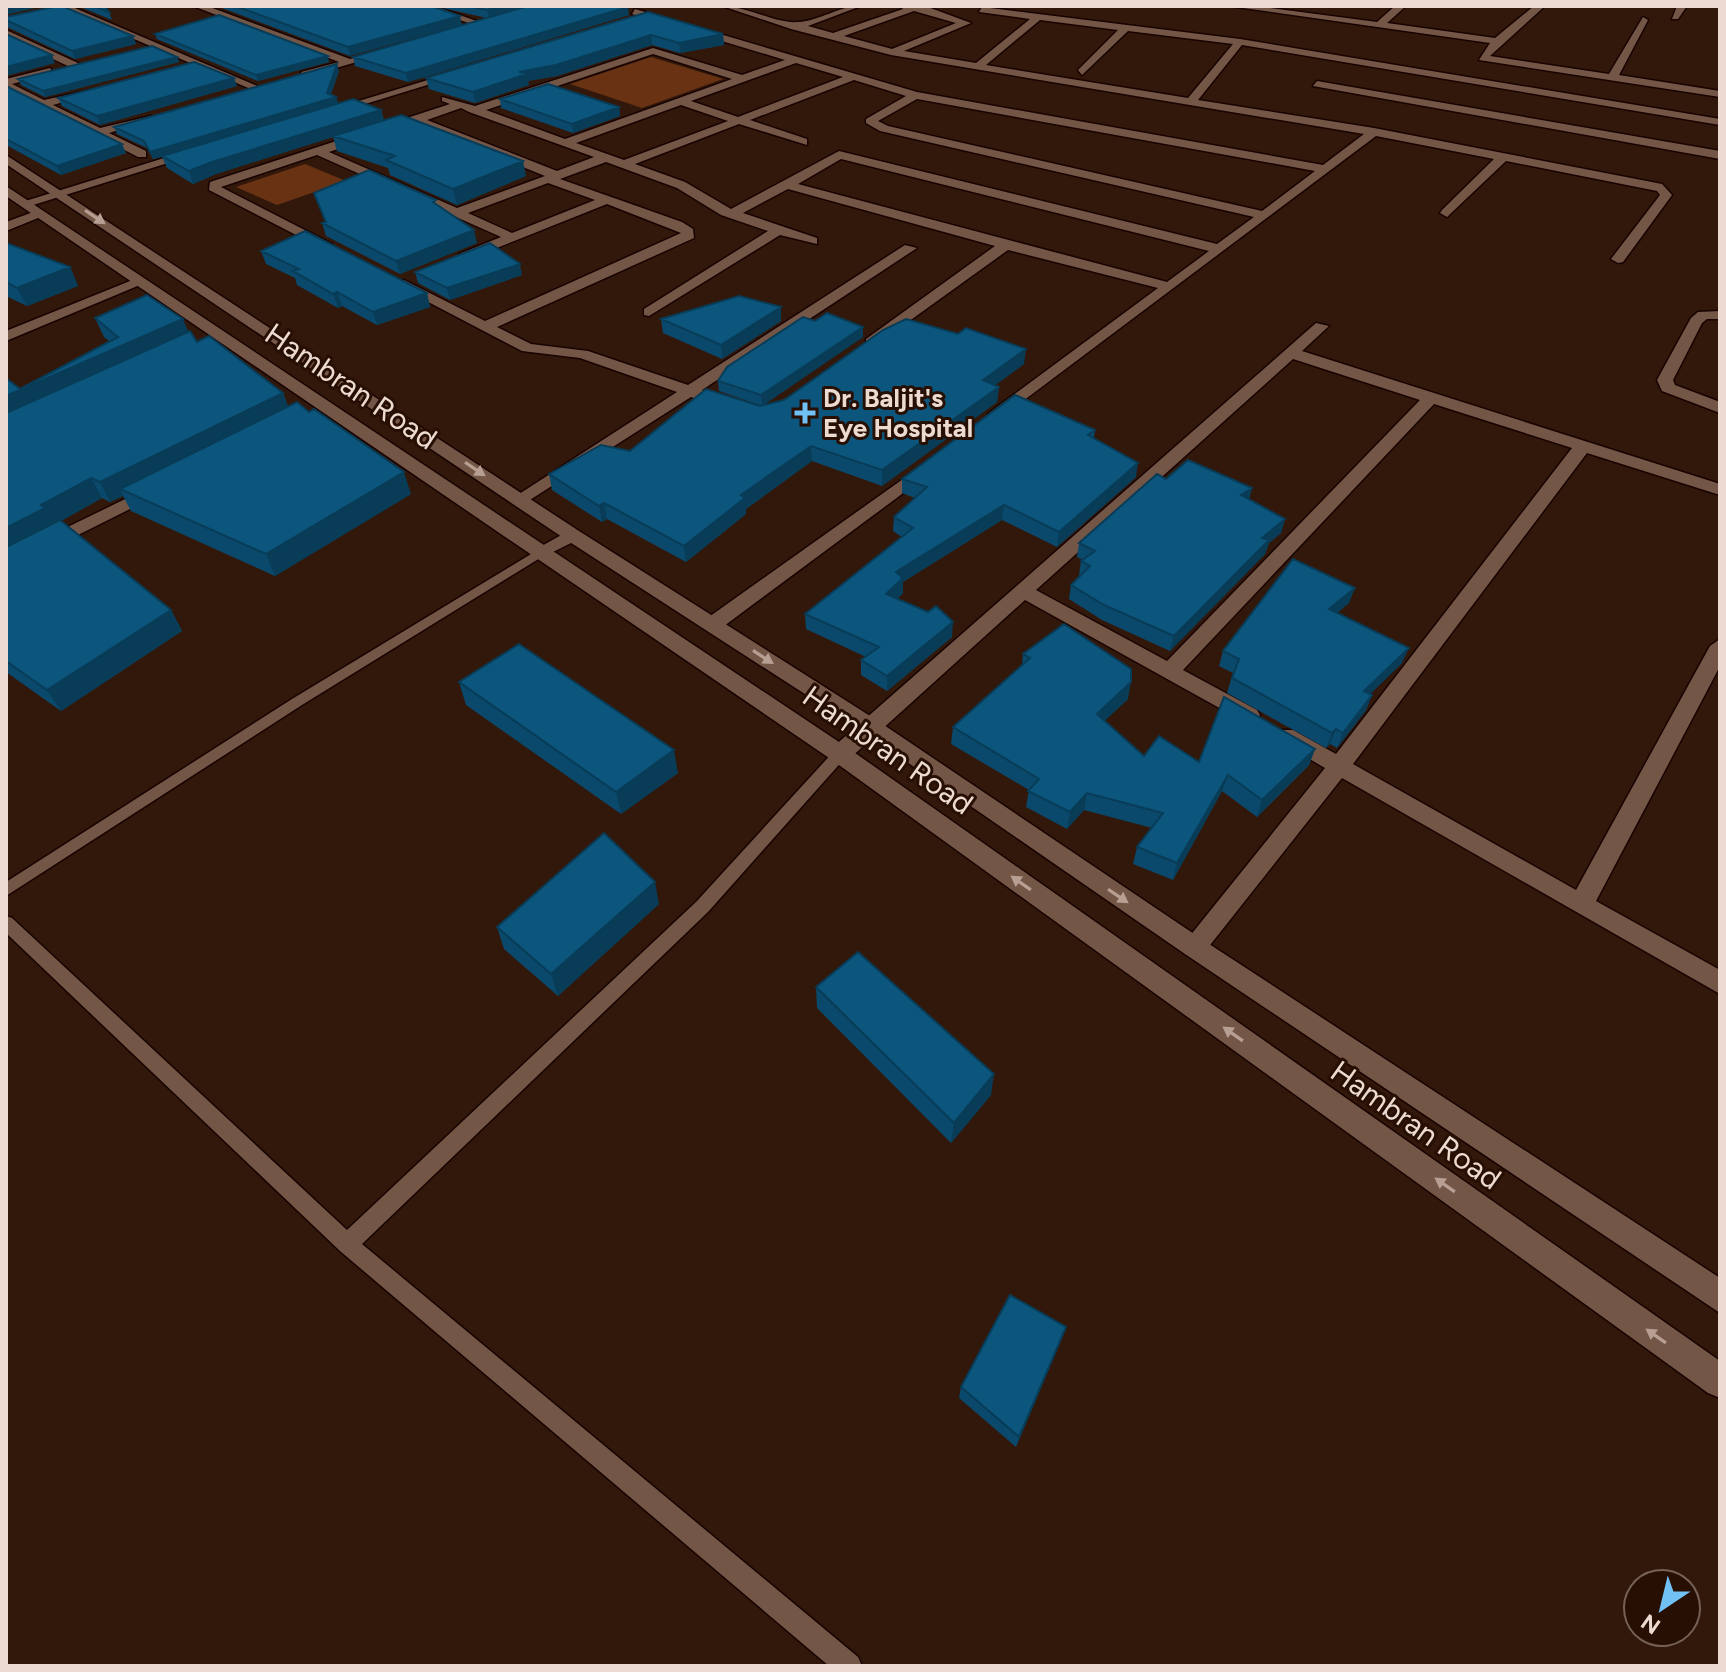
<svg xmlns="http://www.w3.org/2000/svg" width="1726" height="1672" font-family="Figtree,sans-serif">
<rect width="100%" height="100%" fill="#32180b"/>
<path fill="#693313" d="M651,57L723,79L642,108L570,84Z
M305,164L346,181L277,205L236,187Z"/>
<g fill="none" stroke-linecap="round" stroke-linejoin="round">
<defs>
<path id="lane" d="M541,548L547,552L545,555L302,705L6,896V882L292,699Z
M840,749L848,754L845,758L708,912L362,1244L858,1657L862,1666H829L340,1251L6,933V916L12,918L347,1230L696,902L835,750Z"/>
<path id="street" d="M57,6H70L262,88L253,90Z
M193,6H207L350,59L386,49L391,52L305,77L301,72L339,62Z
M419,6H434L488,25L480,27Z
M722,6C747,6 776,24 798,22C820,21 838,6 861,6L808,26L833,33L903,9L900,6H925L971,23L904,51L976,63L1030,19L979,12L982,7L1240,39L1720,119V125L1242,45L1198,100L1374,128L1662,184L1672,195L1623,262L1618,263L1611,259L1660,195L1657,191L1506,161L1447,217L1440,213L1442,210L1494,159L1376,136L995,422L987,417L989,413L1158,288L1008,250L876,345H866V339L995,246L788,189L743,213L817,238V244L780,235L649,316L644,315V309L768,231L721,215L677,188L606,162L560,179L682,222L693,229L694,238L497,327L531,344L588,351L688,385L905,245L917,248L702,390L736,402V408H724L691,397L522,505L516,504V496L677,392L580,358L522,351L392,283L404,280L485,321L681,233L607,204L464,261L459,260V254L501,237L317,155L221,187L332,244L334,247L327,251L209,190L210,182L450,104L442,101V97L475,106L653,48L742,75L785,60L632,14L635,9L917,92L1323,165L1364,134L891,55L791,29ZM914,11L956,23L892,49L844,36ZM1040,20L1118,30L1078,70L1082,75L1128,31L1233,44L1188,98L986,65ZM653,54L732,79L565,139L486,110ZM796,63L843,77L738,117L691,101ZM854,80L906,96L866,119V123L880,131L1254,217L1217,244L839,151L731,209L685,182L635,164L739,124L807,145V139L750,120ZM917,99L1315,171L1262,211L888,126L878,121ZM681,105L728,121L624,160L576,143ZM461,108L469,112L594,157L557,171L427,120ZM415,123L545,176L457,208L329,152ZM841,159L1209,251L1167,282L798,184ZM548,183L595,200L512,233L468,213Z
M1229,6H1255L1377,22L1395,6H1406L1387,23L1495,38L1534,6H1545L1490,56L1609,74L1643,17L1648,20L1619,75L1720,91V97L1479,60L1490,43Z
M1677,6H1687L1678,19H1672Z
M6,30L78,63L79,65L70,67L6,37Z
M50,68L54,73L12,84L44,100L95,89V93L53,105L100,128L151,116V120L109,133L146,151V157H138L6,89V79Z
M454,72L463,74L336,113L326,111Z
M1317,81L1720,151V159L1313,86Z
M190,150L200,153L30,206L19,203Z
M36,211L48,214L6,231V222Z
M135,279L147,282L6,341V331Z
M1720,311V319H1707L1702,323L1673,380L1675,385L1720,402V413L1662,391L1657,380L1691,318L1698,312Z
M1316,323L1329,326L1302,351L1720,484V495L1587,453L1353,764L1576,890L1710,646L1720,639V666L1596,901L1720,970V994L1342,778L1203,954L1194,957L1185,954L1181,947L1325,768L1277,740L1274,735L1277,730H1293L1336,754L1572,448L1434,404L1183,670L1257,710L1260,715L1257,720H1241L1025,600L848,760H832L829,754L832,748ZM1293,359L1420,400L1167,661L1036,590Z
M927,462L936,467L933,471L720,629H706L703,624L706,619Z
M156,484L165,489L162,493L6,571V557Z
M572,529L581,535L579,539L541,558L531,552Z"/>
<path id="secondary" d="M6,155L579,531L878,721L1203,940L1720,1278V1313L1185,954L862,731L565,539L6,164Z
M6,186L848,748L1720,1361V1398L1708,1393L832,760L6,196Z"/>
</defs>
<use href="#lane" stroke="#180300" stroke-width="3"/>
<use href="#street" stroke="#180300" stroke-width="3"/>
<use href="#secondary" stroke="#180300" stroke-width="3"/>
<use href="#lane" fill="#745647" fill-rule="evenodd"/>
<use href="#street" fill="#745647" fill-rule="evenodd"/>
<use href="#secondary" fill="#745647" fill-rule="evenodd"/>
</g>
<path fill="#0a496b" d="M78,6H104L109,12L112,20Z
M221,6H431L350,56L222,8Z
M433,6H625L629,15L408,82L355,66L353,57L487,18Z
M648,12L723,34L724,45L680,53L652,45L557,76L528,81L529,85L475,103L429,89L426,78Z
M6,17L133,36L136,44L75,59L7,27L6,28Z
M155,34L329,62L258,81L157,39Z
M177,57L179,62L45,97L21,85L18,79Z
M339,71L331,94L336,97L338,103L381,110L384,120L526,176L457,205L390,175L388,168L337,151L333,137L216,174L193,184L167,168L162,157L153,159L147,148L117,134L114,127Z
M234,78L237,86L100,125L62,106L58,98Z
M6,86L126,153L61,175L6,145Z
M500,99L619,107L620,116L573,133L501,108Z
M314,193L437,205L477,243L400,274L326,236L322,223L325,222Z
M6,243L70,267L78,286L27,306L6,296Z
M261,251L427,293L430,307L377,325L342,306L338,308L297,285L295,278L266,264Z
M415,272L522,275L450,300L418,283Z
M95,318L188,332L197,342L283,393L288,406L411,494L275,576L131,511L123,496L110,502L102,498L61,521L171,610L182,631L61,711L6,672V378L20,389L109,341L104,337Z
M661,319L781,321L722,359L663,333Z
M815,321L863,337L762,406L719,391L718,381Z
M1024,364L995,385L999,387L997,402L882,486L812,461L746,509V514L686,562L607,519L602,522L552,490L549,474L630,451L760,406Z
M1095,430L1094,438L1136,477L1057,547L1002,520L903,582V593L897,599L952,637L887,691L861,675V660L866,657L806,629L805,614L902,537L893,531L894,517L915,498L902,493V479Z
M1166,479L1252,488L1249,499L1285,519L1281,533L1269,543L1265,554L1170,651L1102,620L1069,599L1071,585L1080,576L1079,575L1081,561L1083,560L1077,557L1079,543Z
M1349,603L1337,613L1402,663L1370,694L1372,695L1366,710L1337,748L1330,744L1326,748L1227,693L1233,673L1219,666L1223,651Z
M1023,654L1128,699L1104,721L1144,756L1199,762L1315,749L1309,765L1257,817L1222,791L1173,880L1133,864L1137,847L1152,828L1084,810L1067,829L1026,807L1029,790L951,744L953,727L1022,665Z
M459,682L678,773L621,814L466,705Z
M659,904L558,996L504,949L497,927Z
M816,987L991,1095L951,1143L817,1008Z
M1066,1327L1062,1338L1016,1447L959,1398L961,1387Z"/>
<path fill="#083c57" d="M6,6H44L6,15Z
M503,6H537L489,18L487,10Z
M628,7L629,15L408,82L406,73Z
M460,16L462,25L350,56L348,47Z
M723,34L724,45L680,53L679,43Z
M651,35L652,45L557,76L528,81L529,85L475,103L473,92L519,72Z
M133,36L136,44L75,59L72,51Z
M52,55L55,63L6,76V67Z
M328,56L329,62L258,81L256,75Z
M177,57L179,62L45,97L43,91Z
M337,64L339,71L329,99L336,97L338,103L153,159L150,152L327,93Z
M234,78L237,86L100,125L97,116Z
M619,107L620,116L573,133L572,124Z
M381,110L384,121L333,136V137L216,174L193,184L189,171L212,162Z
M122,144L126,153L61,175L57,166Z
M523,161L526,176L457,205L453,189Z
M474,230L477,243L400,274L396,261Z
M520,264L522,275L450,300L447,288Z
M70,267L78,286L27,306L17,288Z
M337,292L342,306L338,308L333,294Z
M427,293L430,307L377,325L373,312Z
M781,307V321L722,359L721,345Z
M183,319L191,338L6,421V396Z
M863,327V337L762,406L761,395Z
M1026,349L1024,364L982,395L983,380Z
M999,387L997,402L882,486V470Z
M283,393L290,412L120,489L123,496L110,502L100,482Z
M811,446L812,461L746,509V514L686,562L684,546L741,495Z
M1138,463L1136,477L1057,547L1059,532Z
M404,472L411,494L275,576L266,554Z
M91,478L102,498L54,525L6,555V528L41,505Z
M1252,488L1248,502L1241,495Z
M604,503L607,519L602,522L599,506Z
M1004,505L1002,520L903,582V593L886,609V594L896,572Z
M1285,519L1281,533L1269,543L1265,554L1170,651L1174,636L1262,538Z
M1355,588L1349,603L1324,624L1329,609Z
M171,610L182,631L61,711L47,690Z
M953,622L952,637L887,691V676Z
M1409,648L1402,663L1358,706L1364,691Z
M1131,682L1128,699L1094,731L1097,714Z
M1372,695L1366,710L1337,748L1343,733Z
M1336,729L1330,744L1326,748L1332,733Z
M1315,749L1309,765L1257,817L1262,800Z
M674,750L678,773L621,814L616,792Z
M1228,775L1222,791L1173,880L1177,863Z
M1087,793L1084,810L1067,829L1070,812Z
M655,882L659,904L558,996L551,974Z
M994,1074L991,1095L951,1143L954,1123Z
M1066,1327L1062,1338L1016,1447L1019,1437Z"/>
<path fill="#0c557c" stroke="#083c57" stroke-width="2" d="M58,6H62L133,36L72,51L6,20V17Z
M93,6H104L109,12Z
M235,6H431L460,16L348,47Z
M468,6H503L487,10Z
M528,6H625L628,7L406,73L353,57Z
M648,12L723,34L679,43L651,35L556,65L519,72L527,74L473,92L426,78Z
M219,15L328,56L256,75L155,34Z
M6,34L52,55L6,67Z
M152,46L177,57L43,91L18,79Z
M194,62L234,78L97,116L58,98Z
M337,64L327,93L336,97L150,152L144,141L114,127Z
M548,84L619,107L572,124L500,99Z
M6,86L122,144L57,166L6,139Z
M353,99L381,110L212,162L189,171L162,156Z
M401,115L523,161L453,189L386,160L395,156L333,136Z
M369,170L436,200L433,202L474,230L396,261L322,223L326,222L314,193Z
M305,231L427,293L373,312L337,292L333,294L293,271L299,269L261,251Z
M6,243L70,267L17,288L6,282Z
M490,243L520,264L447,288L415,272Z
M147,295L183,319L6,396V378L20,389L118,337L95,318Z
M739,296L781,307L721,345L661,319Z
M827,313L863,327L761,395L718,381L727,367L803,317L815,321Z
M906,319L958,334L966,328L1026,349L983,380L999,387L882,470L811,446L741,495L745,498L684,546L604,503L599,506L549,474L601,445L630,451L706,389L760,406L784,400L883,330Z
M190,331L197,342L209,336L283,393L100,482L91,478L41,505L45,508L6,528V413Z
M1015,395L1095,430L1088,435L1138,463L1059,532L1004,505L896,572L903,578L886,594L928,612L936,606L953,622L887,676L861,660L879,647L805,614L913,528L894,517L927,487L902,479Z
M297,402L309,412L314,409L404,472L266,554L120,489Z
M1188,460L1252,488L1241,495L1285,519L1262,538L1269,540L1174,636L1104,605L1071,585L1090,566L1081,561L1095,551L1079,543L1157,474L1166,479Z
M60,520L171,610L47,690L6,661V547Z
M1293,559L1355,588L1329,609L1409,648L1364,691L1372,695L1343,733L1336,729L1332,733L1232,678L1239,659L1223,651Z
M1064,624L1131,669V682L1097,714L1144,756L1159,736L1199,762L1224,697L1315,749L1262,800L1228,775L1177,863L1137,847L1163,813L1087,793L1070,812L1028,791L1039,779L953,727L1030,658L1023,654Z
M519,644L674,750L616,792L459,682Z
M604,833L655,882L551,974L497,927Z
M858,952L994,1074L954,1123L816,987Z
M1010,1295L1066,1327L1019,1437L961,1387Z"/>
<defs><path id="oneway-solid" d="M-6-.8H1V-3.2L6.5 0L1 3.2V.8H-6Z" transform="scale(2)"/></defs>
<g fill="#b79f93">
<use href="#oneway-solid" transform="translate(95 217) rotate(34)"/>
<use href="#oneway-solid" transform="translate(475 469) rotate(34)"/>
<use href="#oneway-solid" transform="translate(763 657) rotate(33)"/>
<use href="#oneway-solid" transform="translate(1021 883) rotate(-145)"/>
<use href="#oneway-solid" transform="translate(1118 896) rotate(34)"/>
<use href="#oneway-solid" transform="translate(1233 1034) rotate(-145)"/>
<use href="#oneway-solid" transform="translate(1445 1185) rotate(-145)"/>
<use href="#oneway-solid" transform="translate(1656 1336) rotate(-145)"/>
</g>
<path fill="#72c1f5" stroke="#270f03" stroke-width="3" d="M801 401h8v8h8v8h-8v8h-8v-8h-8v-8h8z"/>
<g text-anchor="middle" dominant-baseline="central" stroke-width="6" stroke-linejoin="round" paint-order="stroke">
<g font-size="26" font-weight="bold" fill="#eddbd2" stroke="#270f03" text-anchor="start">
<text x="823" y="398">Dr. Baljit's<tspan x="823" dy="30">Eye Hospital</tspan></text>
</g>
<g font-size="30" fill="#eddbd2" stroke="#270f03">
<text transform="translate(351 386) rotate(34)">Hambran Road</text>
<text transform="translate(888 750) rotate(35)">Hambran Road</text>
<text transform="translate(1416 1125) rotate(35)">Hambran Road</text>
</g>
</g>
<rect width="1726" height="1672" fill="none" stroke="#eddbd2" stroke-width="16"/>
<g transform="translate(1662 1608) rotate(215)"><circle r="38" fill="#270f03" stroke="#766156" stroke-width="2"/>
<path d="M0-6L14 30L0 20L-14 30Z" fill="#72c1f5"/>
<text y="-12" font-size="22" font-weight="bold" text-anchor="middle" fill="#eddbd2">N</text>
</g>
</svg>
